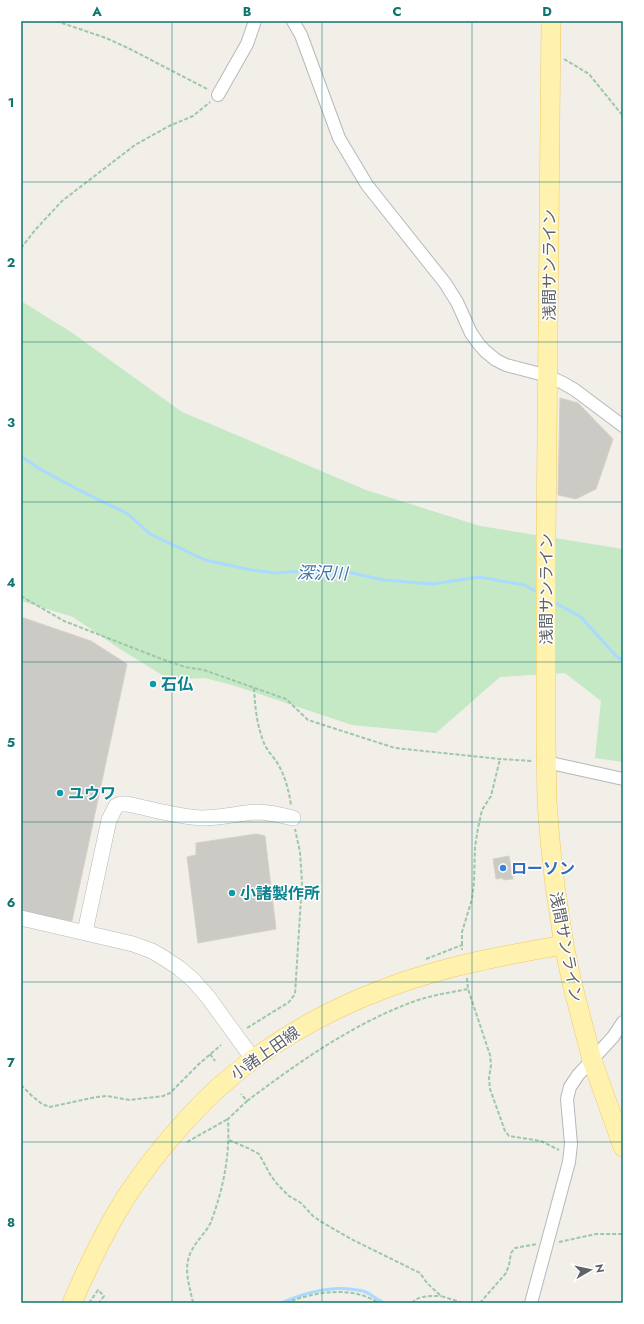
<svg xmlns="http://www.w3.org/2000/svg" width="644" height="1324" font-family="Jost,'Noto Sans JP',sans-serif">
<rect width="100%" height="100%" fill="#f1efe8"/>
<path fill="#c5e8c5" d="M21,301L71,332L182,412L366,490L480,526L623,549V762L595,758L601,701L565,673L500,677L436,733L352,725L235,686L205,678L185,679L162,675L120,649L73,617L21,601Z"/>
<g fill="none" stroke-linecap="round" stroke-linejoin="round">
<path stroke="#aadaff" stroke-width="3" d="M21,456L38,468L77,489L128,514L150,534L205,560L251,570L277,573L301,571L332,573L348,572L383,580L433,584L479,577L524,585L539,593
M552,601L581,617L616,656L623,661
M281,1303C306,1292 335,1284 363,1291C371,1293 377,1301 385,1303"/>
</g>
<path fill="#cccac5" stroke="#d6d1c6" d="M560,398L578,403L613,439L596,489L576,499L558,495Z
M21,617L91,641L127,664L72,921L21,912Z
M256,834L265,836L276,929L198,943L187,857L196,855V843Z
M509,856L513,879L503,880V878L496,879L493,859Z"/>
<g fill="none" stroke-linecap="round" stroke-linejoin="round">
<defs>
<path id="minor" d="M293,21L301,35L339,138L367,185L445,283L457,302L471,333L478,343L485,351L496,360L506,365L548,376L563,383L575,390L623,426
M218,95L247,44L255,21
M546,762L623,779
M531,1303L569,1162L571,1144L567,1099L570,1087L578,1075L613,1037L623,1022"/>
<path id="tertiary" d="M21,918L133,944L152,951L164,958L179,968L193,980L208,997L253,1059
M85,932L109,820L116,806L121,804H127C152,809 177,817 202,818C221,818 239,813 257,812C269,812 281,815 293,818"/>
<path id="primary" d="M551,21L546,539V743L547,802L550,840L555,886L564,945L572,983L592,1060L623,1147
M72,1303C88,1266 106,1228 128,1194C155,1154 195,1106 232,1076C279,1037 332,1008 389,987C445,966 505,955 564,945"/>
</defs>
<use href="#minor" stroke="#b5b8bc" stroke-width="14"/>
<use href="#tertiary" stroke="#b5b8bc" stroke-width="16"/>
<use href="#primary" stroke="#f2c960" stroke-width="20"/>
<path stroke="#9cc7a9" stroke-width="2" stroke-dasharray="4 2" stroke-linecap="butt" d="M56,21L106,38L130,49L209,90
M564,59L589,74L623,116
M21,248L36,229L62,201L135,145L169,126L193,116L210,102
M21,596L64,621L159,658L185,667L204,670L286,699L308,720L395,748L500,759L533,761
M254,688C255,707 257,726 264,743C267,751 274,757 278,764C285,776 289,791 291,805
M462,945V932L472,899L474,882L475,847L478,828L482,810L491,796L500,759
M426,959L462,945V950
M467,978L468,989L490,1055L491,1065L489,1078L490,1089L505,1131L509,1136L541,1141L559,1150
M247,1028L289,1002L295,994L302,882L300,852L295,829
M210,1054L215,1061
M21,1085L31,1095L42,1104L50,1107L96,1097L107,1096L130,1100L163,1096L170,1093L199,1064L221,1045
M247,1101C299,1062 355,1022 418,1000C434,995 452,992 468,989
M229,1140L250,1149L259,1154L271,1176L278,1185L289,1196L301,1203L313,1216L320,1221L351,1239L420,1273L427,1283L441,1296L463,1303
M187,1142L228,1119
M559,1242L596,1234H623
M89,1303L98,1290L104,1296L99,1303
M193,1303C188,1279 181,1263 197,1242C202,1235 210,1227 212,1219C224,1186 230,1154 228,1119L247,1101L241,1094
M286,1303C313,1292 353,1285 378,1303
M412,1303C418,1295 432,1296 441,1296
M480,1303L506,1273L509,1265L511,1253L515,1248L537,1244"/>
<use href="#minor" stroke="#fff" stroke-width="12"/>
<use href="#tertiary" stroke="#fff" stroke-width="15"/>
<use href="#primary" stroke="#fff2af" stroke-width="19"/>
</g>
<path fill="none" stroke="#0f766e" stroke-width="1" stroke-opacity="0.55" d="M172,21V1303M322,21V1303M472,21V1303M21,182H623M21,342H623M21,502H623M21,662H623M21,822H623M21,982H623M21,1142H623"/>
<g fill="#0f9aa8" stroke="#fff" stroke-width="1.5">
<circle cx="153" cy="684" r="4"/>
<circle cx="60" cy="793" r="4"/>
<circle cx="232" cy="893" r="4"/>
</g>
<circle fill="#3f7fe0" stroke="#fff" stroke-width="1.5" cx="503" cy="868" r="4"/>
<g text-anchor="middle" dominant-baseline="central" stroke-width="3" stroke-linejoin="round" paint-order="stroke">
<g font-size="16" fill="#5f6368" stroke="#fff">
<text transform="translate(549 265) rotate(-90)">浅間サンライン</text>
<text transform="translate(546 589) rotate(-90)">浅間サンライン</text>
<text transform="translate(566 947) rotate(79)">浅間サンライン</text>
<text transform="translate(265 1053) rotate(-35)">小諸上田線</text>
</g>
<g font-size="16" font-weight="bold" fill="#0d838f" stroke="#fff" text-anchor="start">
<text x="161" y="684">石仏</text>
<text x="68" y="793">ユウワ</text>
<text x="240" y="893">小諸製作所</text>
</g>
<g font-size="16" font-weight="bold" fill="#366cbe" stroke="#fff" text-anchor="start">
<text x="511" y="868">ローソン</text>
</g>
<g font-size="17" font-style="italic" fill="#4174aa" stroke="#fff">
<text transform="translate(322 573) rotate(1)">深沢川</text>
</g>
</g>
<rect width="644" height="1324" fill="none" stroke="#ffffff" stroke-width="44"/>
<g transform="translate(590 1270) rotate(81)" stroke="#ffffff" stroke-width="3" paint-order="stroke">
<path d="M0-3L7 15L0 10L-7 15Z" fill="#5f6368"/>
<text y="-6" font-size="11" font-weight="bold" text-anchor="middle" fill="#5f6368">N</text>
</g>
<rect x="22" y="22" width="600" height="1280" fill="none" stroke="#0f766e" stroke-width="1.5"/>
<g font-size="13" text-anchor="middle" font-weight="bold" fill="#0f766e">
<text x="97" y="16">A</text>
<text x="247" y="16">B</text>
<text x="397" y="16">C</text>
<text x="547" y="16">D</text>
<text x="11" y="107">1</text>
<text x="11" y="267">2</text>
<text x="11" y="427">3</text>
<text x="11" y="587">4</text>
<text x="11" y="747">5</text>
<text x="11" y="907">6</text>
<text x="11" y="1067">7</text>
<text x="11" y="1227">8</text>
</g>
</svg>
